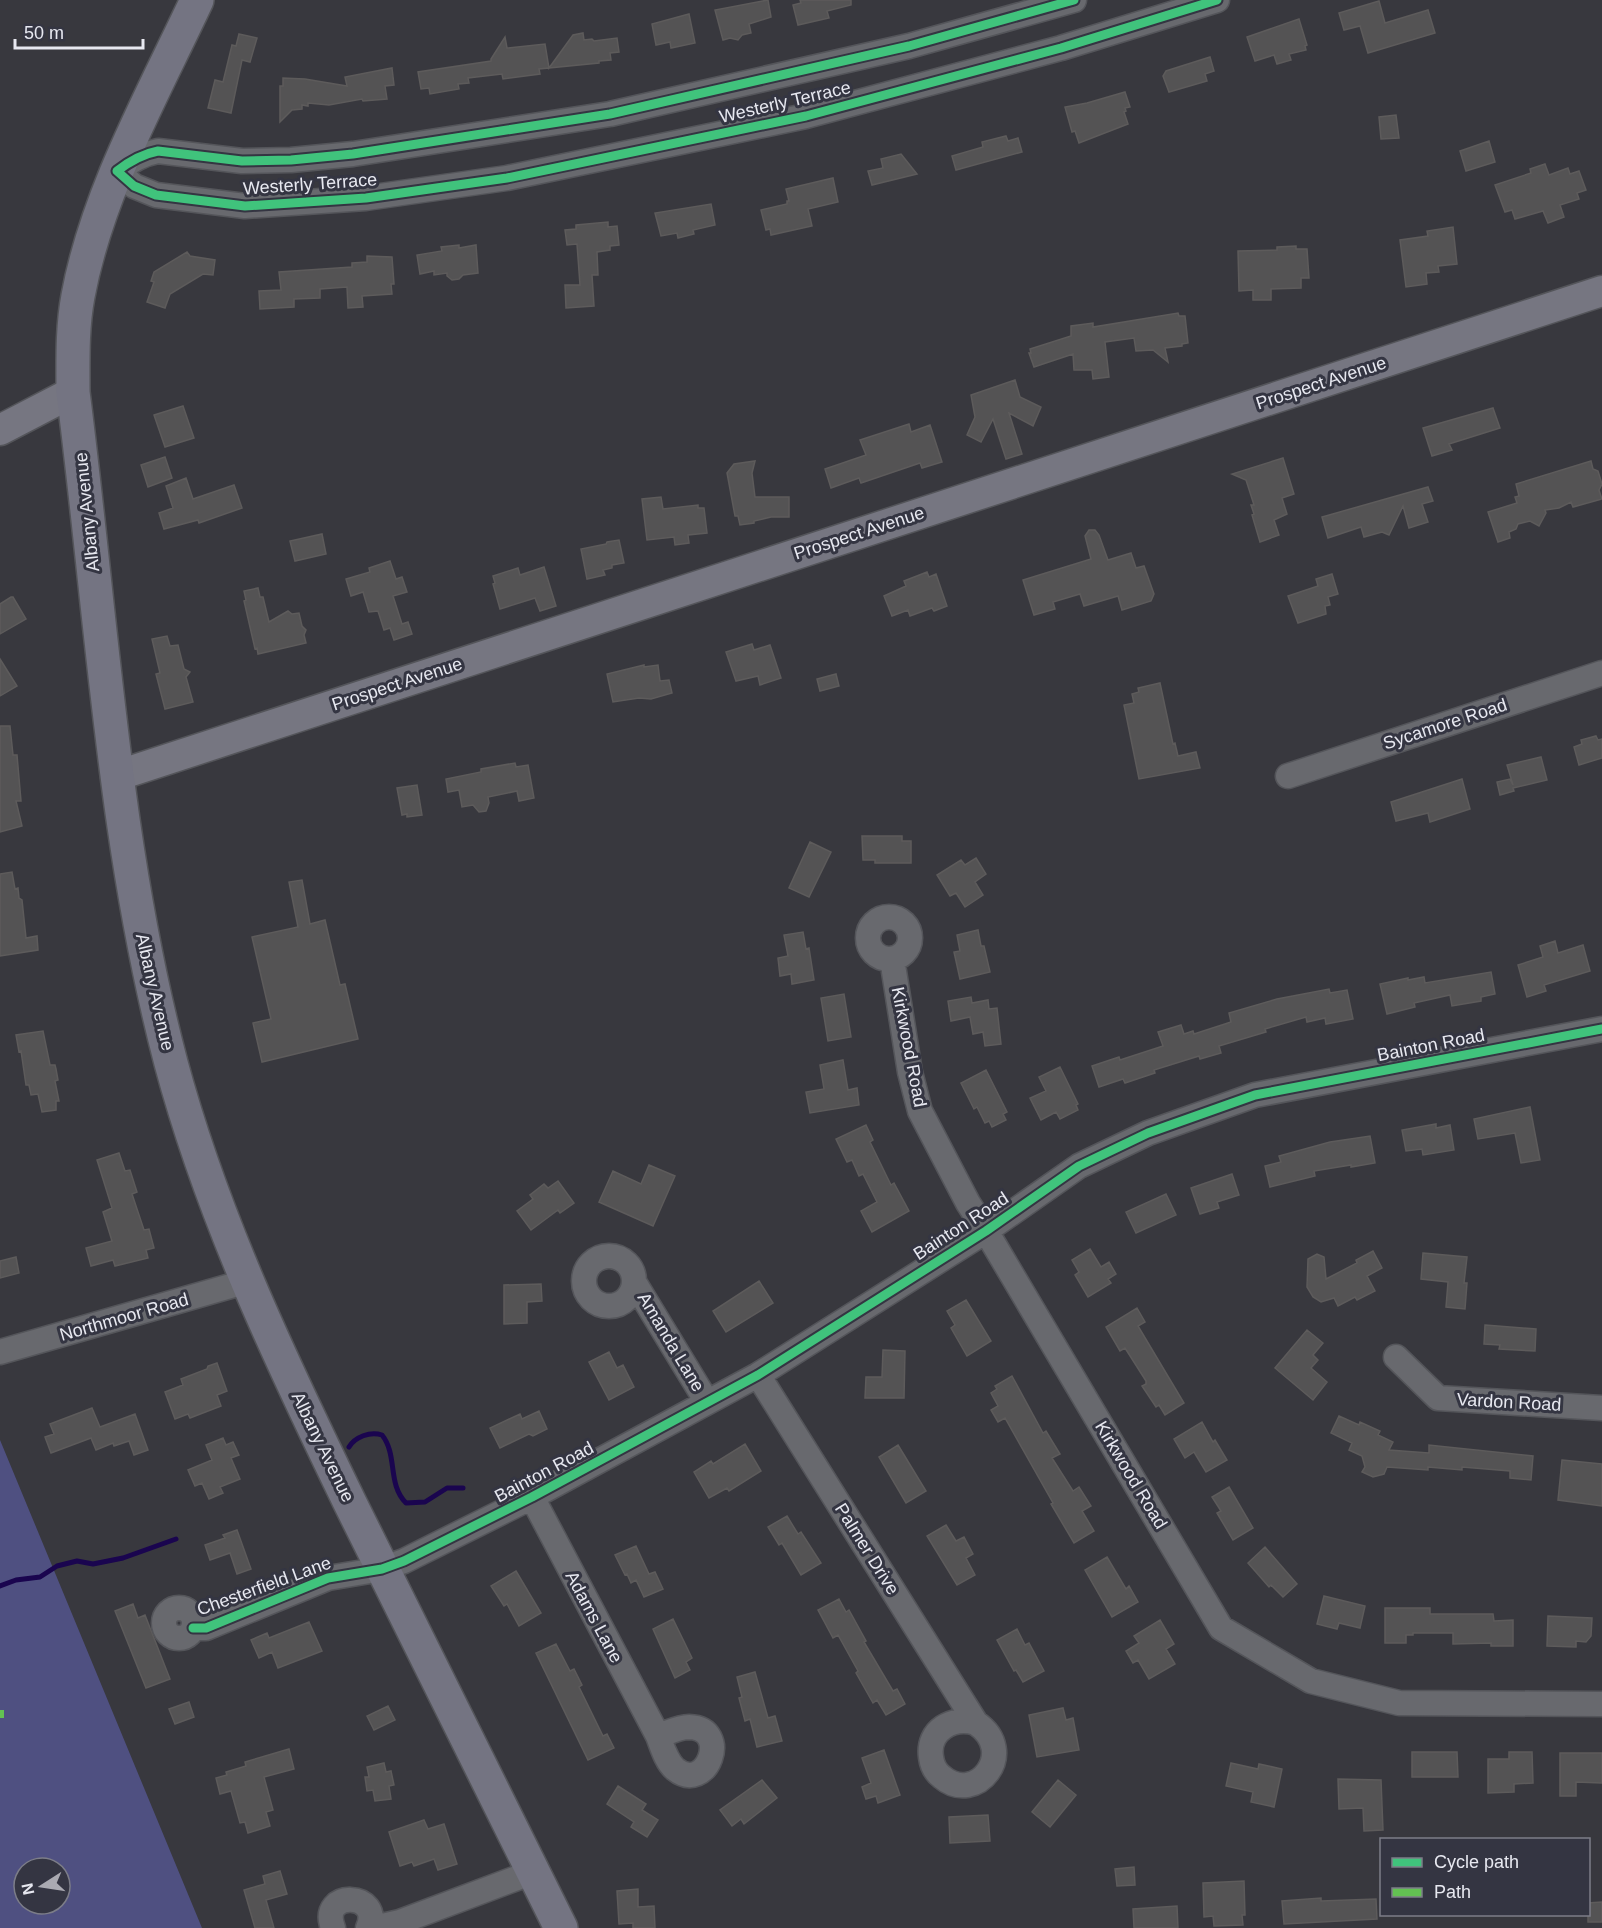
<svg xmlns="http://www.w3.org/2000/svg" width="1602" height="1928" font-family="Arial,sans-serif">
<rect width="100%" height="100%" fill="#38383e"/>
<path fill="#4f5081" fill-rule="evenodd" d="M0,1440L202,1928H0ZM24,1868H60V1904H24Z"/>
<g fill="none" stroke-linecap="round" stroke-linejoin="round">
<path stroke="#1a054f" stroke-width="5" d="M349,1447C355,1437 370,1431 382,1435C398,1455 387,1484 406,1503L425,1502L447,1488H463
M0,1586L16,1580L40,1577L57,1566L77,1561L93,1564L123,1558L176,1539"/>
</g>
<path fill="#545354" stroke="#5d5b5b" stroke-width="1.5" d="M768,0L771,17L749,24L751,33L742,35L738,40L730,38L723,40L715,10Z
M800,0H851V5L827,11L829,18L798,25L793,5L801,3Z
M1379,1L1385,23L1428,10L1435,33L1368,53L1360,26L1344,30L1339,13Z
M689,14L695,43L671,48L670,42L656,45L652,24Z
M1299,19L1307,45L1305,46L1306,50L1289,54L1291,60L1277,64L1274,55L1255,61L1247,37Z
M583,33L584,40L592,39L594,41L617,38L619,52L610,53L611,60L599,61V63L539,69L540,74L503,79L502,74L468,78L469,83L458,84L459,89L430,94L429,88L421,89L418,72L491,61V59L505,37L507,48L545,44L549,68L573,35Z
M239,34L257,38L250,62L242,60L231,113L208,108L215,80L223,82L232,45L236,46Z
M1210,57L1214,71L1205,74L1207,81L1169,92L1163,76L1166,71Z
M392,68L394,85L385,86L387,99L363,101L362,99L329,105L308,103V106L302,105V109L292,110L280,122V86H283V78L305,79L347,86L345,77Z
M1125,92L1130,107L1125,108L1126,111L1124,112L1128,124L1079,143L1075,131L1072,132L1065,107L1087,103Z
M1396,115L1399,138L1381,139L1379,117Z
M1006,136L1008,141L1018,138L1022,152L956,170L952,156L983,147L982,142Z
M1489,141L1495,162L1466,171L1460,151Z
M901,154L917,174L872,185L868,171L883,168L881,159Z
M1545,164L1549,175L1568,168L1570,174L1579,171L1586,190L1577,193L1579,199L1560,205L1564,217L1548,223L1543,211L1515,219L1512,210L1505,212L1495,185L1531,173L1530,169Z
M833,178L838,202L808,209L812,226L771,235L770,229L766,230L761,210L787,204V201H789L786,189Z
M711,204L715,225L693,230L694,234L678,238L677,233L661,236L655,213Z
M608,222V227L617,226L619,245L610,246V250L597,252L598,275H592L594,306L566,308L565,285H580L577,244L567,245L565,230L576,229V225Z
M1453,227L1457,264L1438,266L1439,272L1426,273L1427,284L1406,287L1400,240L1428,236L1427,231Z
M459,245V248L476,245L478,273L463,275L459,279L452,280L447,276V273L434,275V271L420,274L417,255L442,251L441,247Z
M1296,246V249H1307L1309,278H1301V288L1271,289V300H1253V290L1239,291L1238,251L1277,250V247Z
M187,252L190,256L215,260L213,275L203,274L170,294L165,308L147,302L154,282L151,281L154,272Z
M367,256L392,257L394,284H391L392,294L362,296L363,307L348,308L347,287L320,289V298L294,299V307L260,309L259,291L281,290L279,272L352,267V263L367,262Z
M1178,313L1179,316H1185L1188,343L1182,344V346L1165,348L1168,362L1153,350L1136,351L1134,338L1105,342L1109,377L1093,379L1092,370H1074L1073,354L1034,367L1029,353H1031L1030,349L1071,336V326L1093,323V327Z
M1015,380L1020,397L1041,407L1033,426L1009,413L1022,454L1006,459L993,419L981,442L967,435L975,417L971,395Z
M183,406L194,438L165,447L154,415Z
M1493,408L1500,428L1449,444L1452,450L1432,456L1423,428Z
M909,424L911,432L930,425L942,462L922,468L920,463L861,483L859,478L831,488L825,469L866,455L860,440Z
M165,457L172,478L148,487L141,465Z
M1283,458L1294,494L1282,498L1287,514L1274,520L1279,535L1260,542L1252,515L1254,514L1251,505H1254L1246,480L1232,474Z
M755,461L752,473L755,497H789V517H771L754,521V523L740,525L738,516H735L727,473L734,464Z
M1591,461L1593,469L1598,471L1602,484L1599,490L1602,499L1573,507L1571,502L1559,508L1545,510L1546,513L1539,526L1530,521L1518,524L1516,529L1509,532L1510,538L1498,542L1488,512L1517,503L1515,497L1519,496L1516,484Z
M186,478L193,499L234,485L242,508L199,523L198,520L164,529L159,513L173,508L166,486Z
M1428,487L1433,501L1422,504L1428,522L1409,528L1403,506L1389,535L1382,532L1364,537L1361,527L1328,538L1322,517Z
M661,497L663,509L698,505V508H704L707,533L688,535L689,543L675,545L674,537L647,540L642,499Z
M1089,530H1095L1099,535L1108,560L1131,553L1136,568L1144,566L1154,594L1151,601L1122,610L1118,596L1084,606L1080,594L1053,602L1055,609L1034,615L1023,580L1091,559L1085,536Z
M322,534L326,554L295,561L290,541Z
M619,540L624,563L612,565V568L603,570L605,575L587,579L581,549L606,544L607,542Z
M390,561L396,579L402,577L407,592L393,596L402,624L408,622L412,634L394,640L390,628L384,630L378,611L369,612L363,592L351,596L346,579L370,572L369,568Z
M544,567L556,606L540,611L535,598L500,609L493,584L495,583L493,576L518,568L520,575Z
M927,572L929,577L936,574L947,606L934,611L932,608L910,616L908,610L892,616L884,596L906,586L904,581Z
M1332,574L1338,594L1328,597L1330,605L1325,606L1326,614L1298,623L1288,596L1318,586L1316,579Z
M258,588L260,597H263L269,622L288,611L292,614L299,613L302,626L306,630L304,635L306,643L258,654L257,648L255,649L244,601L246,600L244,591Z
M11,597H13L26,619L0,634V604Z
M167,636L170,646L178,645L184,669L190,672L186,677L193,702L165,709L156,674L160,673L152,639Z
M752,644L754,650L770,645L781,678L760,685L758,676L736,681L726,652Z
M0,659L17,686L0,696Z
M644,665V667L658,665L660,681L669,680L672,693L651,699L639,698L613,702L607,674Z
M836,674L839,686L820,691L817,679Z
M1160,683L1173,744L1175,743L1178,756L1196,752L1200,768L1139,779L1124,705L1134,703L1132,694L1139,692L1138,688Z
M0,726H10L13,755H17L21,801H16L22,826L0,832Z
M1596,736L1598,740L1602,739V758L1579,765L1574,747L1582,744L1581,740Z
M1541,757L1547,780L1513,788L1514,791L1500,795L1497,782L1510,779L1513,785L1507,765Z
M515,763L516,767L528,765L534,798L519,801L517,791L488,797L489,803L486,811L479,812L473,805L462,807L459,790L448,792L446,779L481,772V769Z
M1462,779L1470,809L1430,822L1428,813L1396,821L1391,802Z
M417,785L422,815L407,817V814L402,815L397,788Z
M862,836H902V841H911V863H875V860H863Z
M810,842L831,852L809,897L789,888Z
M976,858L986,874L975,882L983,895L965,907L956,893L950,896L937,875L961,860L965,865Z
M12,872L15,889L18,888L19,898L22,900L26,938L37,936L38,950L0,956V874Z
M302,880L310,924L325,920L340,985L345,984L358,1039L262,1062L253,1023L271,1019L252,937L298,927L289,882Z
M978,930L981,946H984L990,972L960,979L954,952L960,951L957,935Z
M803,932L806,949L809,948L814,980L792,984L791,974L780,976L778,958L788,956L784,935Z
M1555,941L1558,953L1583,945L1590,971L1544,985L1546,991L1527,997L1518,965L1543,957L1540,946Z
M1491,972L1495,994L1481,997V1001L1452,1006L1450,995L1414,1003L1415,1007L1387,1014L1380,984L1408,978V980L1424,977L1425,983Z
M1329,989L1330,993L1347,990L1353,1019L1326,1024L1325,1018L1307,1022L1306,1017L1265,1029L1266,1032L1219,1046L1221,1053L1200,1059L1199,1056L1154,1070L1155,1073L1125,1083L1123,1079L1099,1087L1092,1066L1119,1057L1120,1060L1163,1046L1158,1032L1181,1025L1184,1034L1193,1031L1194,1034L1231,1022L1229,1013L1277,999Z
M844,994L851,1037L828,1041L821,998Z
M971,997L972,1003L988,1000L989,1009L997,1008L1001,1044L985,1046L983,1032L973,1034L970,1017L951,1021L948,1001Z
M43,1031L50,1065H55L56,1069L58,1080L55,1081L59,1101H56V1110L42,1112L38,1094L31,1095L29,1085H26L21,1051L19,1052L16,1035Z
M843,1060L848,1090L857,1088L859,1105L810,1113L806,1092L824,1089L820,1065Z
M1060,1067L1078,1104L1076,1105L1078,1110L1060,1119L1056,1112L1041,1120L1030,1098L1046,1091L1039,1077Z
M986,1070L1007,1112L1003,1114L1006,1120L992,1127L989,1121L985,1123L977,1107L974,1109L961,1083Z
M1530,1107L1540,1160L1521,1163L1515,1133L1478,1139L1474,1119Z
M1436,1124V1128L1450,1125L1454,1150L1423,1155L1422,1149L1406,1151L1402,1130Z
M866,1125L873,1140L870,1142L891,1185L894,1183L909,1211L872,1232L861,1211L877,1202L863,1174L859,1176L852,1160L847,1162L836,1139Z
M1370,1136L1375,1163L1351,1167V1165L1314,1171L1315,1176L1270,1187L1265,1166L1281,1162L1279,1156L1330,1142Z
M119,1153L125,1171L130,1170L137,1192L132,1194L144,1230L149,1229L154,1248L146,1250L148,1258L115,1266L113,1260L91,1266L86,1248L112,1241L103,1212L112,1208L97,1160Z
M649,1165L675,1176L653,1226L599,1202L613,1171L641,1184Z
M1232,1174L1239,1195L1217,1202L1219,1208L1200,1214L1191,1188Z
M558,1181L574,1203L560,1213L558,1210L531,1230L517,1211L533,1199L530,1195L544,1184L548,1188Z
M1166,1194L1176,1215L1136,1233L1126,1212Z
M1090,1249L1101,1267L1109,1262L1116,1274L1108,1279L1111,1283L1088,1297L1075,1275L1079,1272L1072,1260Z
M1373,1251L1382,1268L1367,1276L1375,1291L1357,1300L1355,1297L1338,1306L1334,1298L1321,1302L1313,1297L1307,1287L1308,1259L1317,1254L1324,1257L1326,1279L1357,1263L1356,1260Z
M1423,1253L1467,1257L1464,1283H1467L1465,1309L1446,1307L1448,1282L1421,1279Z
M16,1257L19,1273L0,1278V1261Z
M759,1281L773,1303L726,1332L713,1311Z
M541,1284L542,1301L527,1302V1323L504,1324V1285Z
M966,1300L991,1341L967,1356L951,1328L955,1325L947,1311Z
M1137,1308L1145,1322L1138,1326L1184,1403L1165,1415L1159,1405L1156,1407L1142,1386L1146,1384V1381L1125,1348L1120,1351L1106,1327Z
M1485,1325L1536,1329L1535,1351L1499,1349L1500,1345L1484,1344Z
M1307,1330L1323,1343L1313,1355L1318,1360L1311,1368L1327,1382L1313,1400L1275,1368Z
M883,1350L905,1351L904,1398H865L866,1377H882Z
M609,1352L617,1368L623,1365L634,1387L609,1400L589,1362Z
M217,1363L227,1391L217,1395L221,1406L190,1418L188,1414L175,1419L165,1392L183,1385L181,1379L207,1369L208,1366Z
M1012,1376L1043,1433L1046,1431L1060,1454L1052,1458L1073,1491L1079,1487L1091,1506L1082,1511L1094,1531L1074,1543L1051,1504L1053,1503L1005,1418L998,1422L991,1410L998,1406L991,1393L997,1389L995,1386Z
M92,1408L100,1427L135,1414L148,1450L134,1455L129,1441L114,1446L113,1443L96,1450L91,1438L51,1453L45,1437L54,1434L50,1424Z
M539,1411L547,1429L533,1436L529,1434L500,1448L490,1428L520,1414L522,1419Z
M1339,1416L1359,1425L1360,1422L1380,1431L1378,1435L1393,1442L1389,1450L1429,1453V1445L1533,1456L1531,1480L1510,1478V1471L1462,1467V1470L1428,1467V1470L1387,1467L1384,1474L1373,1477L1362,1472L1365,1467L1362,1456L1349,1450L1352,1443L1331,1433Z
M1202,1422L1213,1442L1215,1440L1227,1460L1206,1472L1194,1452L1185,1458L1174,1439Z
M223,1438L226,1445L233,1442L239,1455L231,1458L240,1479L220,1487L223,1493L209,1499L202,1483L195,1486L188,1470L212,1460L206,1445Z
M745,1444L761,1471L729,1491L727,1488L709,1498L694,1472L711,1461L713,1464Z
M898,1445L926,1491L906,1503L879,1457Z
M1562,1460L1602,1464V1506L1558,1500Z
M1229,1487L1253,1528L1233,1540L1217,1513L1221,1511L1212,1497Z
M787,1516L798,1534L801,1532L821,1563L801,1575L782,1543L779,1545L768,1527Z
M946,1525L956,1541L964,1537L973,1554L966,1558L975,1575L957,1585L927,1536Z
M237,1530L251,1569L237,1574L230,1553L210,1560L205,1545L225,1538L223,1535Z
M636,1546L649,1574L655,1572L663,1589L644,1597L636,1580L631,1583L627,1574L625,1575L615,1555Z
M1265,1547L1297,1584L1283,1597L1271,1585L1269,1587L1248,1563Z
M1107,1557L1126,1589L1129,1586L1138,1602L1112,1617L1085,1570Z
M516,1571L541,1613L519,1626L507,1604L504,1606L491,1586Z
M1324,1596L1365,1606L1360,1628L1339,1623L1337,1629L1317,1624Z
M839,1599L846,1612L849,1610L866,1641L864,1642L893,1691L897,1689L905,1704L886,1715L877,1700L873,1703L856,1673L858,1671L838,1635L833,1638L818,1610Z
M133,1604L138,1618L145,1615L170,1679L146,1688L115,1611Z
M1385,1608H1430V1614H1493L1494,1621L1513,1620V1646H1491V1643L1453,1644V1633H1413V1635H1406V1643H1385Z
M1548,1616L1592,1618L1591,1636L1586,1642L1576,1641V1647L1547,1646Z
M673,1619L692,1658L686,1662L690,1670L675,1678L653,1629Z
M1160,1620L1174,1644L1166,1649L1175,1664L1149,1679L1138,1660L1133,1663L1126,1651L1139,1643L1134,1636Z
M309,1622L322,1651L278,1668L272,1652L259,1658L251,1640L267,1633L269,1638Z
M1017,1629L1025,1645L1029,1643L1044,1671L1023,1682L1016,1670L1014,1671L997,1640Z
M556,1644L570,1671L574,1669L582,1685L579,1687L603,1736L607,1734L614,1748L588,1760L536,1653Z
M755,1672L768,1718L775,1716L782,1741L757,1747L750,1719L745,1721L739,1698L742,1697L737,1677Z
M189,1702L194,1717L175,1724L169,1709Z
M388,1706L395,1720L374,1730L367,1716Z
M1063,1708L1066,1720L1073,1718L1079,1750L1037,1757L1029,1715Z
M289,1749L294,1769L264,1777L273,1810L266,1812L270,1826L248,1833L245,1822L240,1823L231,1791L220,1794L216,1778L227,1775L226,1772L246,1766L245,1762Z
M884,1750L900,1795L878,1803L876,1796L866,1799L862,1787L871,1783L862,1758Z
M1412,1752H1457L1458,1777H1412Z
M1509,1752H1532L1533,1783L1514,1784V1792L1488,1793V1759H1509Z
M1560,1753H1602V1783L1576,1782V1796H1560Z
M384,1763L386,1772L391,1771L394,1785L389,1786L391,1799L375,1801L373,1790L367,1791L365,1777H369L367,1767Z
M1231,1763L1258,1769L1259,1764L1282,1769L1274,1807L1251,1802L1253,1792L1226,1786Z
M1338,1779L1381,1780L1383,1830L1364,1831L1363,1808L1339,1809Z
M762,1780L777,1798L744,1824L741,1819L732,1826L720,1810Z
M1058,1780L1076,1795L1050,1827L1032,1812Z
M618,1786L646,1804L642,1810L658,1820L647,1837L631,1827L634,1822L607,1804Z
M988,1815L990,1841L950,1843L949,1817Z
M424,1820L428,1829L444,1824L457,1864L438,1870L434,1859L414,1866L412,1862L400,1866L389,1832Z
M1134,1867L1135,1885L1117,1886L1115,1869Z
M280,1871L287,1894L266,1900L274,1928H255L244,1890L265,1884L263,1876Z
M1244,1881L1245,1915H1242L1243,1925L1214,1926L1213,1916L1204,1917L1203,1883Z
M638,1889V1907L654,1906L655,1928H633V1923L619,1924L617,1891Z
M1321,1898V1901L1376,1899L1377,1919L1284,1924L1282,1901Z
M1602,1902V1922H1588V1903Z
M1177,1906L1178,1928H1134L1133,1909Z"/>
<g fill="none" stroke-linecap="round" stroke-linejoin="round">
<defs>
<path id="minor" d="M1074,0L909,46L610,114L353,154L291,160L242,161L158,151C142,154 130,161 117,171L134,186L156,195L245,206L366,198L507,178L806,116L1061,48L1217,0
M1288,776L1602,673
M868 938a21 21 0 1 1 42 0a21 21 0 1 1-42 0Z
M892,959L910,1072L920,1111L968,1203L986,1231L1221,1628L1311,1681L1399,1703L1602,1704
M584 1281a25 25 0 1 1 50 0a25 25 0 1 1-50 0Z
M634,1282L707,1402
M0,1352L248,1281
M1396,1357L1438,1398L1602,1408
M758,1375L976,1723C1019,1752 976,1806 942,1777C935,1772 932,1765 931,1757C927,1730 953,1716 976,1723
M532,1497L658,1736C662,1746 666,1761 675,1769C707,1795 732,1728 689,1727C679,1727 667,1733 658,1736
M164 1623a15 15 0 1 1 30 0a15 15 0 1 1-30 0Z
M193,1628H206L328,1578L382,1569L404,1561L532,1497L758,1375L986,1231L1079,1166L1148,1133L1255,1095L1602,1029
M370,1924L378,1927L400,1922L533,1872
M333,1928C318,1889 384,1892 368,1928"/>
<path id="major" d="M0,430L73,392
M116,776L1602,291"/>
<path id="highway" d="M197,0C153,94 97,193 78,296C72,328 73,360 73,392C102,616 113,844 171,1063C212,1216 281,1361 350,1503C419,1645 491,1786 561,1928"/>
</defs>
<use href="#minor" stroke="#54555a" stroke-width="27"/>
<use href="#major" stroke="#54555a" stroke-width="33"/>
<use href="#highway" stroke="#54555a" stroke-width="36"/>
<use href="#minor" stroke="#68696e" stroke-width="24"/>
<use href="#major" stroke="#767681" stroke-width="30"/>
<use href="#highway" stroke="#747482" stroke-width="33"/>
<path stroke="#63c152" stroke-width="8" stroke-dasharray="15 8" stroke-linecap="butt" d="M0,1710V1718"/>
<defs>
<path id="cycleway" d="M1074,0L909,46L610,114L353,154L291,160L242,161L158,151C142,154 130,161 117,171L134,186L156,195L245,206L366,198L507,178L806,116L1061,48L1217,0
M193,1628H206L328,1578L382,1569L404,1561L532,1497L758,1375L986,1231L1079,1166L1148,1133L1255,1095L1602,1029"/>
</defs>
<use href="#cycleway" stroke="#343542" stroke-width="13"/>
<use href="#cycleway" stroke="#40c37c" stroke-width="9"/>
</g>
<g text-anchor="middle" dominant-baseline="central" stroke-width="6" stroke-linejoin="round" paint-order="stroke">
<g font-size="18" fill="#e7e8f0" stroke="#343542">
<text transform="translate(785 102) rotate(-13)">Westerly Terrace</text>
<text transform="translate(310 184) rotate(-4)">Westerly Terrace</text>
<text transform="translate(1321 383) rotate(-18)">Prospect Avenue</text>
<text transform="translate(87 512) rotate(-96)">Albany Avenue</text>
<text transform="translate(859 533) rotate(-18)">Prospect Avenue</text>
<text transform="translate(397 684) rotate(-18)">Prospect Avenue</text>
<text transform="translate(1445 724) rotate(-18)">Sycamore Road</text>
<text transform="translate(155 992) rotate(77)">Albany Avenue</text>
<text transform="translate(1431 1045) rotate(-11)">Bainton Road</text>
<text transform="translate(909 1047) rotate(79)">Kirkwood Road</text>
<text transform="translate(961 1226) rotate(-33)">Bainton Road</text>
<text transform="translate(124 1317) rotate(-16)">Northmoor Road</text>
<text transform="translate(671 1342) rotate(59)">Amanda Lane</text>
<text transform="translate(1509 1402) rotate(3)">Vardon Road</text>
<text transform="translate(323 1447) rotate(64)">Albany Avenue</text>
<text transform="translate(544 1472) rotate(-28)">Bainton Road</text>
<text transform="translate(1131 1475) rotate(59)">Kirkwood Road</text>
<text transform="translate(867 1549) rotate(58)">Palmer Drive</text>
<text transform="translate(264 1586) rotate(-20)">Chesterfield Lane</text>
<text transform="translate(594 1617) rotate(62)">Adams Lane</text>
</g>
</g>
<rect x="1380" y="1838" width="210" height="78" fill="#343542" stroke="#7c7d88" stroke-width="1.5"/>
<rect x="1392" y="1858" width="30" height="9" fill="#40c37c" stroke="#7c7d88" stroke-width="1.5"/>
<text x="1434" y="1868" font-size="18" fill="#e7e8f0">Cycle path</text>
<rect x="1392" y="1888" width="30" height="9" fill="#63c152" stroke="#7c7d88" stroke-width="1.5"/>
<text x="1434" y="1898" font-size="18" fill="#e7e8f0">Path</text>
<g transform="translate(42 1886) rotate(258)"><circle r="28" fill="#343542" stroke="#7c7d88" stroke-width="1.5"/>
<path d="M0-4.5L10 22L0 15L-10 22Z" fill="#aaaab2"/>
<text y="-9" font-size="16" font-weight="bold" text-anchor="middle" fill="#e7e8f0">N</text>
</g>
<path d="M15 39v9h128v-9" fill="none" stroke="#e7e8f0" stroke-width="3"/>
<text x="24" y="39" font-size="18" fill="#e7e8f0" stroke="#343542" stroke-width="4.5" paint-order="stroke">50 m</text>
</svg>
